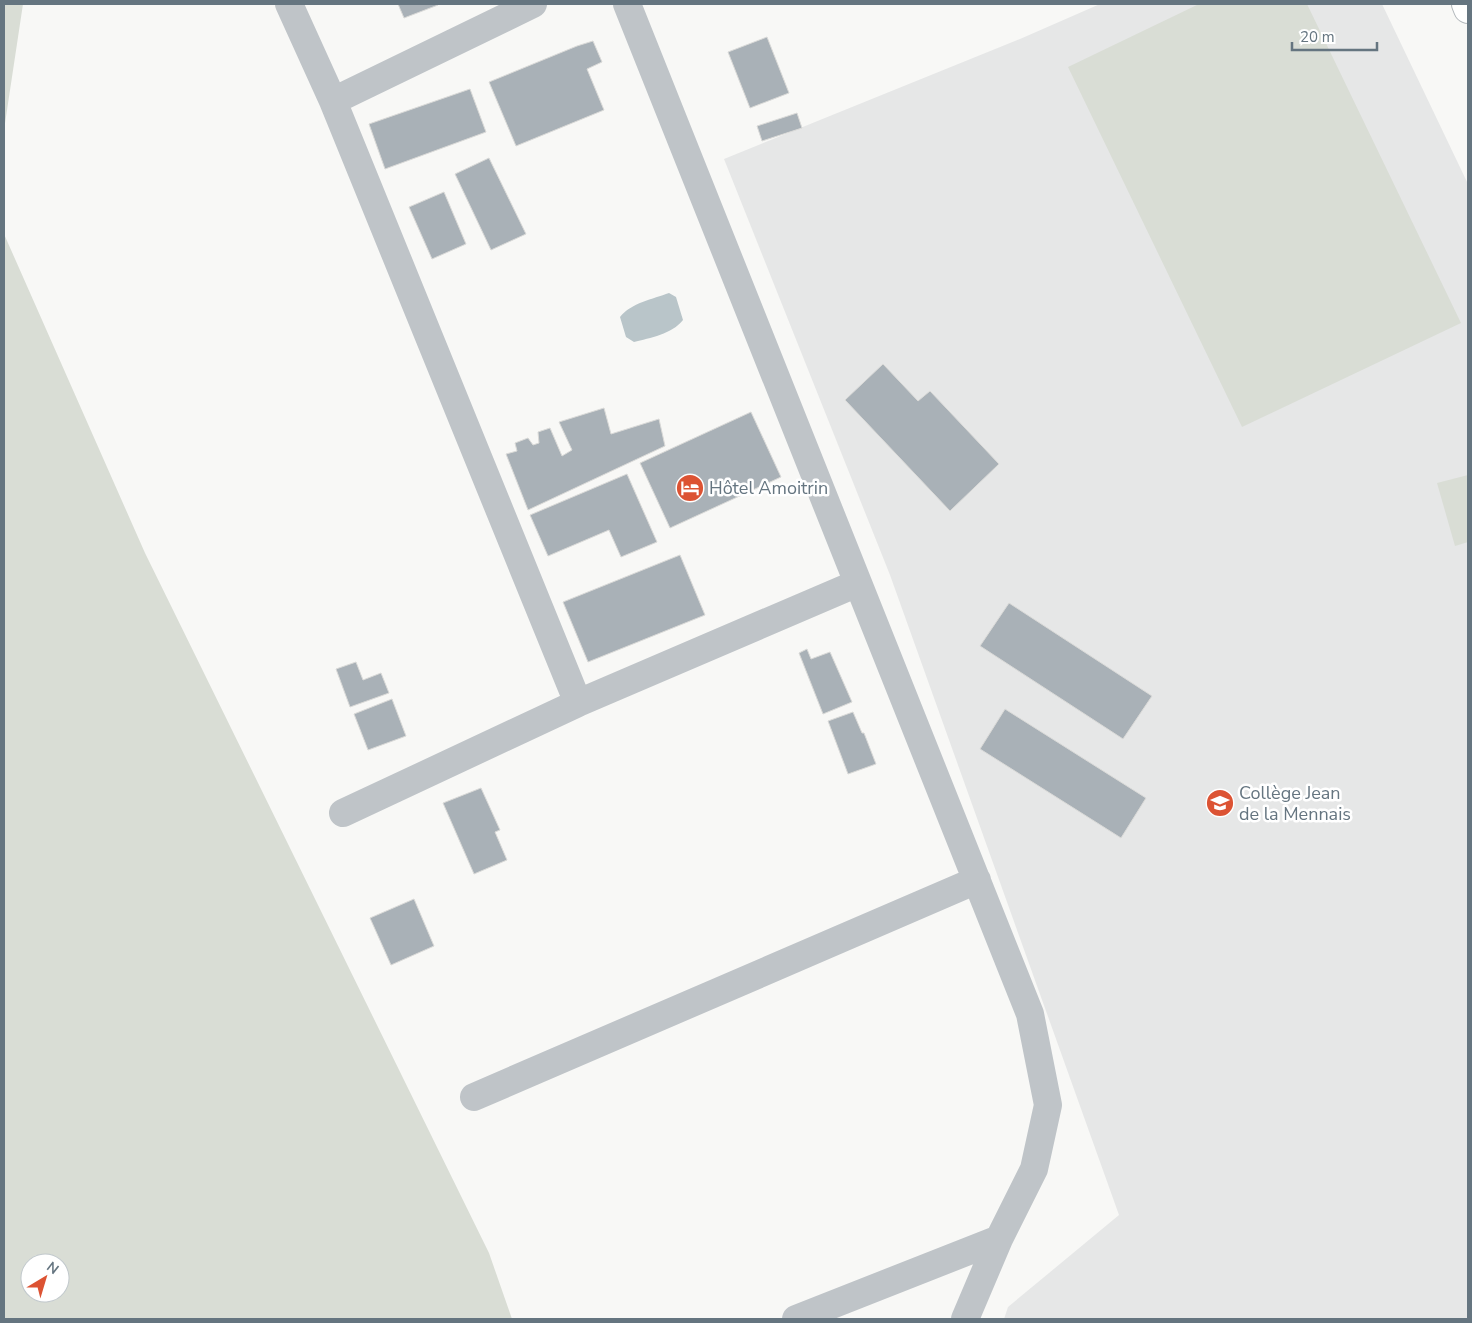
<svg xmlns="http://www.w3.org/2000/svg" width="1472" height="1323" font-family="'Nunito Sans',sans-serif">
<rect width="100%" height="100%" fill="#f8f8f6"/>
<path fill="#e6e7e7" d="M1100,4H1382L1468,184V1319H1004L1008,1307L1119,1215L890,575L724,159L1020,39Z"/>
<path fill="#d9ddd5" fill-rule="evenodd" d="M4,4H23L4,130Z
M1199,4H1307L1461,323L1242,427L1068,67Z
M4,234L145,553L489,1253L512,1319H4ZM30,1263H60V1293H30Z
M1468,475V542L1455,546L1437,483Z"/>
<path fill="#b9c5c9" d="M669,293L676,297L683,320C672,334 650,338 634,342L626,337L620,317C631,303 653,299 669,293Z"/>
<path fill="#a9b1b7" stroke="#dadad8" d="M398,4H438V5L404,18Z
M767,37L789,93L750,108L728,52Z
M593,41L602,62L587,69L604,110L516,146L489,82L577,46Z
M470,89L486,132L385,169L369,124Z
M797,113L802,128L762,141L757,126Z
M489,158L526,234L491,250L455,174Z
M444,192L466,244L432,259L409,207Z
M883,364L918,401L930,391L999,464L950,511L845,400Z
M604,408L611,434L659,419L665,446L528,510L506,454L517,451L515,443L528,438L533,445L539,443L538,432L550,428L562,456L572,450L559,422Z
M751,412L781,477L670,528L640,463Z
M627,474L657,542L621,557L609,530L548,556L530,515Z
M680,555L705,615L588,662L563,602Z
M1009,603L1152,696L1123,739L980,646Z
M807,649L811,659L830,652L852,702L823,714L799,653Z
M356,662L363,680L381,673L389,693L350,707L336,669Z
M392,699L406,736L368,750L354,714Z
M1005,709L1146,798L1121,838L980,749Z
M853,712L862,733H864L876,764L848,774L828,721Z
M481,788L500,830L495,832L507,860L474,874L443,803Z
M414,899L434,946L391,965L370,918Z"/>
<g fill="none" stroke-linecap="round" stroke-linejoin="round">
<defs>
<path id="major" d="M1466,4L1468,9"/>
</defs>
<use href="#major" stroke="#b3b8bc" stroke-width="30"/>
<path stroke="#bfc4c8" stroke-width="28" d="M289,4L333,101L578,703
M627,4L1030,1014L1048,1105L1034,1169L999,1239L965,1319
M333,101L533,4
M343,813L578,703L858,583
M474,1097L977,880
M796,1319L999,1239"/>
<use href="#major" stroke="#fff" stroke-width="28"/>
</g>
<defs>
<symbol id="hotel-disc" viewBox="-11 -11 22 22"><circle r="9.5" fill="#dc5333" stroke="#fff"/><path d="M-6-4.5h1.5V1H6V5H4.5V3h-9V5H-6ZM-4 0a1.8 1.8 0 1 1 3.6 0ZM.5 0V-2.5h3Q6-2.5 6 0Z" fill="#fff"/></symbol>
<symbol id="school-disc" viewBox="-11 -11 22 22"><circle r="9.5" fill="#dc5333" stroke="#fff"/><path d="M0-5L7-2L0 1L-7-2ZM-4 1L0 2.5L4 1V4Q0 6-4 4Z" fill="#fff"/></symbol>
</defs>
<g fill-rule="evenodd">
<use href="#hotel-disc" x="674" y="472" width="32" height="32"/>
<use href="#school-disc" x="1204" y="787" width="32" height="32"/>
</g>
<g text-anchor="middle" dominant-baseline="central" stroke-width="5" stroke-linejoin="round" paint-order="stroke">
<g font-size="18" fill="#657580" stroke="#fff" text-anchor="start">
<text x="709" y="488">Hôtel Amoitrin</text>
<text x="1239" y="793">Collège Jean<tspan x="1239" dy="21">de la Mennais</tspan></text>
</g>
</g>
<rect width="1472" height="1323" fill="none" stroke="#657580" stroke-width="10"/>
<g transform="translate(45 1278) rotate(38)"><circle r="24" fill="#ffffff" stroke="#c1c8cc"/>
<path d="M0-4L9 19L0 12L-9 19Z" fill="#dc5333"/>
<text y="-8" font-size="14" font-weight="bold" text-anchor="middle" fill="#657580">N</text>
</g>
<path d="M1292 42v8h85v-8" fill="none" stroke="#657580" stroke-width="2.5"/>
<text x="1300" y="42" font-size="15" fill="#657580" stroke="#ffffff" stroke-width="4" paint-order="stroke">20 m</text>
</svg>
